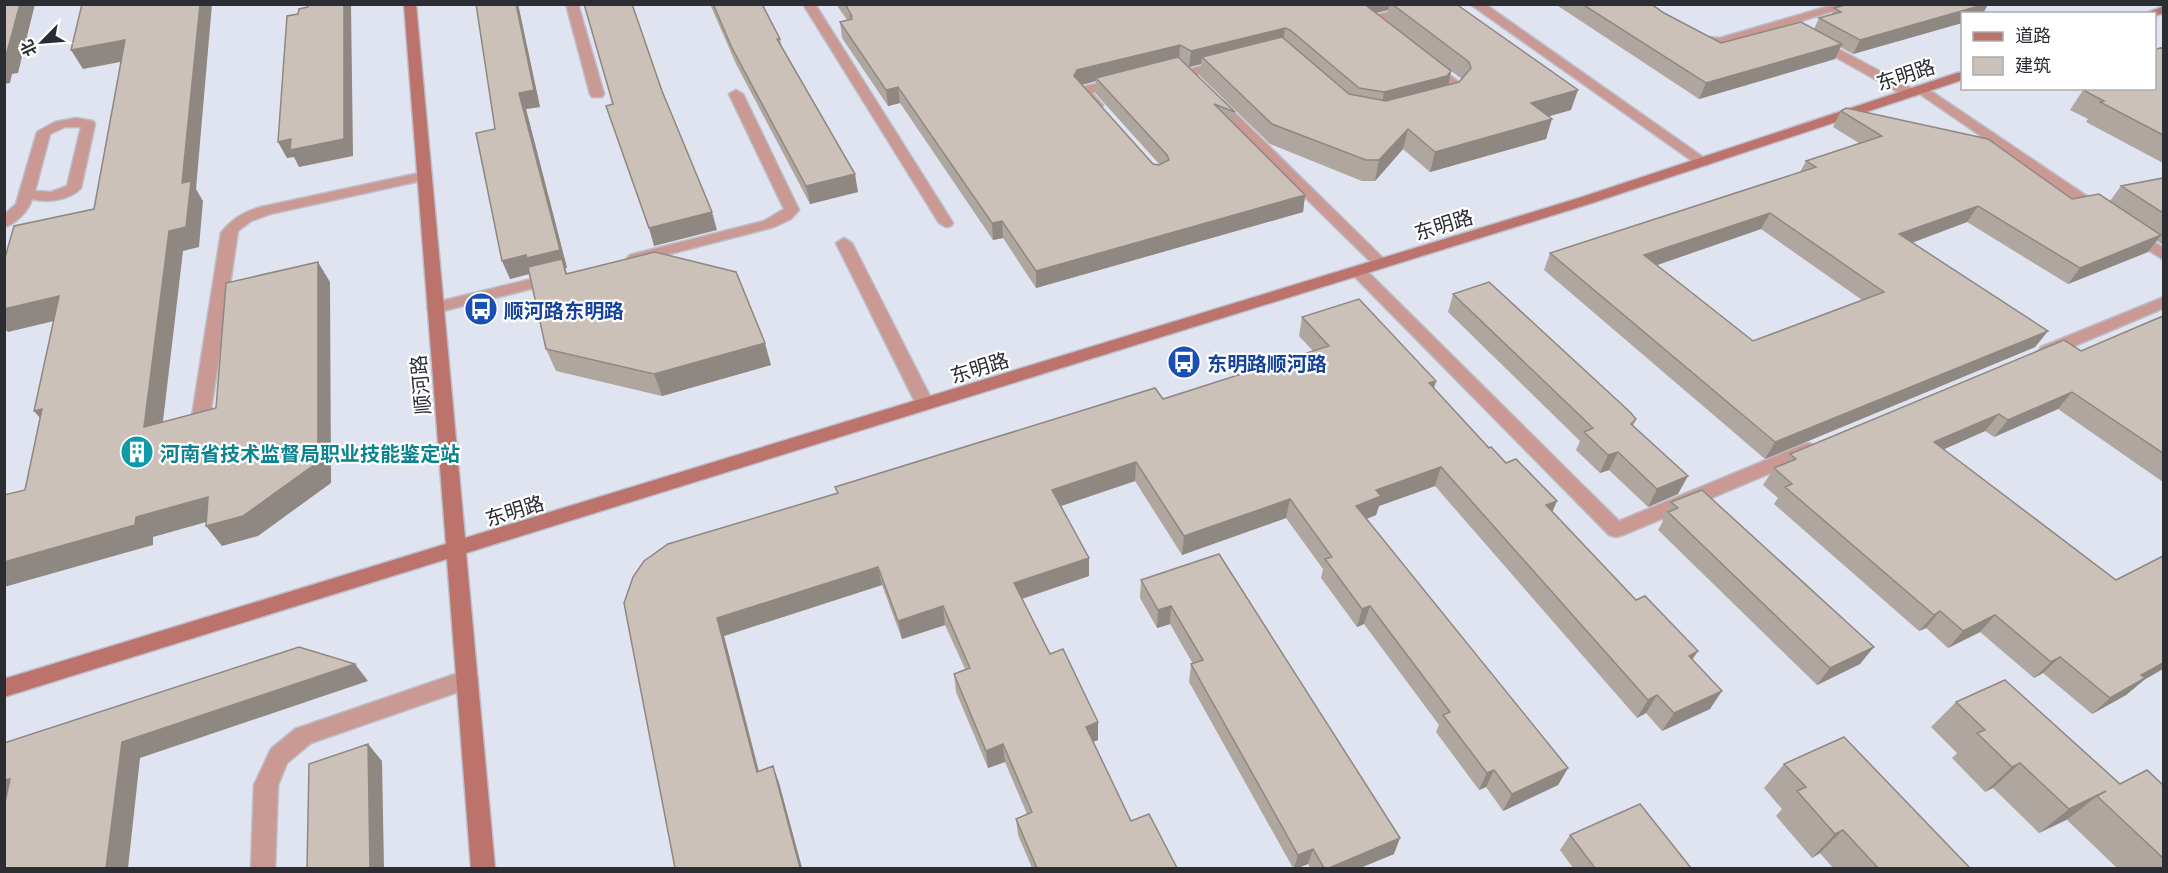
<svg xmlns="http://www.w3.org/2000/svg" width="2168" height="873" font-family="Literata,'Noto Sans SC',serif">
<rect width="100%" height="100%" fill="#e0e4f0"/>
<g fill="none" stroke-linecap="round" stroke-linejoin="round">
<defs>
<path id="lane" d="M566,4H578L604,94L602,97H592L590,94Z
M803,4H815L953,223L951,226L946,227L939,223Z
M1421,4H1443L1381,21L1387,28L1381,32L1366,20L1368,17Z
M1836,4H1856L1721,46L1694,44L1688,40L1694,36L1720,38Z
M1818,38L1915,90L1917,93L1915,96H1905L1814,45L1812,42Z
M1225,60L1229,61L1231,64L1229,67L1187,77L1178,72H1169L1167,69L1180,63L1190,69Z
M1430,60L1464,86L1454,100L1442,102L1435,98L1445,94L1451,87L1426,67L1424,64L1426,61Z
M1120,78L1125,79L1126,82L1125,85L1092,93L1103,105L1101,108H1091L1076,91L1078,88Z
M736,90L743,94L799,210L791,219L774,227L635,263L630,261L627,258L630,255L764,221L784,209L729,94Z
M1218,100L1223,101L1386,261L1389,264L1386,267H1376L1213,107L1211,104L1213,101Z
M76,118L93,121L95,124L81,188C70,200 48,203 32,199C29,210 16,224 4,227V215L16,204L37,132L55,122ZM65,127H81L67,186L51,192L35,191L50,134Z
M424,172L431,176L429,179L270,214L251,221L238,231L210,416L207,420L201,422L195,420L192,416L221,233C232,219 244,212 261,207Z
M844,238L852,243L934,404L931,408H919L916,404L836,243Z
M1358,266L1364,268L1619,521L1802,445L1808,443L1814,445L1817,450L1814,455L1623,535L1616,537L1609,535L1352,274L1350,271Z
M556,273L564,278L562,281L435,313L429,312L427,308L429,304Z
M2164,297V308L2053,355H2041L2039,351L2041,347Z
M467,670L475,672L478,679L475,686L311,743L287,763L278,785L275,868H251L254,785L271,749L295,729Z"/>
<path id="street" d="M1470,4H1485L1710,162L1708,165H1698Z
M1922,85L2103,207L2105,210L2103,213H2093L1917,92L1915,89L1917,86Z
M2133,229L2164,248V260L2128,237L2125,234Z"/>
<path id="secondary" d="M404,4H416L465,538L1579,198L1957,73L1962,72V80L1589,204L466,553L495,868H471L447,559L4,697V679L446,544Z
M2164,6V13L2154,16V14H2144Z"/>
</defs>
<use href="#lane" stroke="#bcbfca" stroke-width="3"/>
<use href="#street" stroke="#bcbfca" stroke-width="3"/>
<use href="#secondary" stroke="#bcbfca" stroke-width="3"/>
<use href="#lane" fill="#cb9993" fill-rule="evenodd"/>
<use href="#street" fill="#cb9993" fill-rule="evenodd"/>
<use href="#secondary" fill="#bb736b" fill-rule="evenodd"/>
</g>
<path fill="#afa69f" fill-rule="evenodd" d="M476,4H518L540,107L526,109L567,268H565L567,274L771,365L662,396L556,371L546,349L529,274L510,279L495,129Z
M710,4H762L780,39L782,47L858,192L810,204L736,64Z
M836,4H1456L1571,110L1549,116L1546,139L1430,172L1403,149L1375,181H1362L1270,144L1200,76L1201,64L1189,67L1185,64L1235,112L1234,123L1305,195L1303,212L1036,288L1003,238L993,240L900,103L888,106L842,38L840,22L847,20ZM1388,10L1386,21L1376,13ZM1451,71L1462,79L1459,82L1448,85ZM1096,81V94L1160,165L1153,164L1082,85Z
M1555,4H1651L1664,13L1721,43L1814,29L1819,18L1832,14L1834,8L1962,14V23L1853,54L1840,47L1835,59L1699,99Z
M2163,47V163L2086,122L2088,119L2070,110L2083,90L2154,88Z
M1841,111L2072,199L2110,201L2121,186L2163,178V245L2157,241L2148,252L2068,284L1967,222L1912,243L2048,331L2035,347L1765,459L1544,270L1550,253L1800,172L1806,161L1859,143L1833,127ZM1761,229L1862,300L1753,341L1657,265Z
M1453,294L1636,419L1633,426L1678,494L1648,507L1609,470L1600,473L1576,450L1580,441L1448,312Z
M2163,316V482L2058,409L1994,437L1985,431L1944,449L2144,680L2126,695L2092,714L2043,673L2034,678L1980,632L1948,648L1926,628L1919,631L1774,504L1778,498L1763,485L1774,468L1784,464L1790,454L2081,351Z
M1302,317L1436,381L1434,388L1489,448L1552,512L1692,660L1710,709L1662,731L1646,713L1637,718L1435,486L1379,506L1376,515L1366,519L1568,768L1558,785L1503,811L1486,787L1479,790L1436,732L1439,725L1364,624L1357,627L1321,578L1323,569L1286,518L1182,555L1135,481L1061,506L1089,576L1022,599L1050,654L1098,722V740L1093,742L1131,821L1177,868H1032L1018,835L1016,819L1027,814L1005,762L988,768L956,692L954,674L965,669L945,625L902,639L882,585L724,636L759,771L773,766L779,783L802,868L644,561L837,493L835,487L1163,399L1313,351L1299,336Z
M1671,502L1860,664L1817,685L1658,530L1663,521L1662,520Z
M1219,554L1394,854L1360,868H1310L1308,864L1298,868H1293L1189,682L1191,664H1193L1170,624L1157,628L1140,598L1141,580Z
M1956,702L2120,784L2163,785V868H2117L2067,820L2068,819L2039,833L1993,788L1985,792L1952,758L1957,753L1931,727Z
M1784,764L1970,868H1833L1820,853L1812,858L1776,816L1782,809L1764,788Z
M1570,835L1691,868H1573L1560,850Z"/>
<path fill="#8f8782" d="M20,4H35L18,73L12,74L10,83L4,84V56Z
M200,4H212L196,189L203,201L199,247L183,251L160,447L144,427L169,231L182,183Z
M344,4H351L353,156L299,167L294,157L287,158L278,142Z
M516,4H518L540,107L526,109L567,268H565L570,281L533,273L510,279L502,261L526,255Z
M1368,4H1389L1388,10L1367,15L1365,22Z
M1986,4H1988L1983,14H1962V23L1853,54L1860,40Z
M1285,28L1283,44L1202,57L1201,64L1189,67L1191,51Z
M125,40L136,59L83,69L71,50Z
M1842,44L1835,59L1699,99L1706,83Z
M1180,45L1179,61L1096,78V81L1077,86L1074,76L1077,70Z
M1451,71L1448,87L1381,109L1384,92Z
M898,87L900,103L888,106L886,90Z
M1578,90L1571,110L1525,123L1531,103Z
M1552,119L1546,139L1430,172L1435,152Z
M1408,129L1403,149L1375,181L1379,160Z
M855,174L858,192L810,204L806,186Z
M1305,195L1303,212L1036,288V271Z
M1978,206L1967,222L1889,251L1899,234Z
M712,212L717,230L654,246L649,228Z
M1770,213L1761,229L1637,272L1644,255Z
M1002,221L1003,238L993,240L992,223Z
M2161,235L2148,252L2068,284L2080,268Z
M318,262L330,282L331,483L258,536L222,546L206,526Z
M59,296L75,316L8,332L4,328V309Z
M2048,331L2035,347L1765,459L1775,442Z
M765,343L771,365L662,396L654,374Z
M1436,381L1430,400L1429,383Z
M2072,392L2058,409L1994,437L2008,420Z
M42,409L51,431L34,411Z
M1999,414L1985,431L1922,459L1934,442Z
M1618,452L1609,470L1600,473L1608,455Z
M1136,462L1135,481L1052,509V490Z
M1441,467L1435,486L1379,506L1376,515L1351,525L1356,506L1376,490Z
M1688,476L1678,494L1648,507L1657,489Z
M208,497L224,517L153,537V545L4,587V562L136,517Z
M1290,499L1286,518L1182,555L1184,536Z
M1557,501L1549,520L1546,505Z
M1089,558V576L1015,601L1014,583Z
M878,567L882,585L724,636L763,789L757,772L717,618Z
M943,606L945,625L902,639L898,621Z
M1171,606L1170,624L1157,628L1158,610Z
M1370,606L1364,624L1357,627L1362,609Z
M1940,611L1926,628L1919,631L1934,615Z
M1995,615L1980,632L1948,648L1963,631Z
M1874,647L1860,664L1817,685L1830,668Z
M1698,651L1686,669L1689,656Z
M2060,657L2043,673L2034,678L2051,662Z
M2163,663V669L2144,680L2126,695L2092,714L2110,698L2141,675Z
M355,664L368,681L140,758L128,868H106L122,742Z
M1722,691L1710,709L1662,731L1674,713Z
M1657,695L1646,713L1637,718L1648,700Z
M1098,722V740L1086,744V727Z
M368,744L382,761L384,868H370Z
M1003,744L1005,762L988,768L986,751Z
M2020,763L1993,788L1985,792L2012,767Z
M773,766L779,783L802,868H800Z
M1568,768L1558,785L1503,811L1512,794Z
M1494,770L1486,787L1479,790L1487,773Z
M10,779L31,795L4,804V780Z
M2097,796L2068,819L2039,833L2069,809Z
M1843,830L1820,853L1812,858L1835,834Z
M1400,838L1394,854L1360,868H1329Z
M1313,849L1308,864L1298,868H1294L1298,855Z"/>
<path fill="#ccc1b9" stroke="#8f8782" stroke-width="1.5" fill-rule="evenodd" d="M4,4H20L6,56H4Z
M82,4H200L182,183L191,181L186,227L169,231L144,427L216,408L226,283L318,262V462L243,516L206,526L208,497L136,517L135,525L4,562V495L25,490L42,409L34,411L59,296L4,309V261L14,226L94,209L125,40L71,50Z
M308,4H344V139L290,150L291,139L278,142L287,16L298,14L299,9L308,7Z
M476,4H516L534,90L519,93L560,250L527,258L526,255L502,261L476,133L495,129Z
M584,4H632L662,91L712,212L649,228L606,106L613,104Z
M713,4H762L780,39H777L855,174L806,186L732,48Z
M845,4H1368L1367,6L1451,71L1447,76L1384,92L1359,88L1290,30L1285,28L1191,51L1180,45L1077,70L1074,76L1153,164L1159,165L1169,160L1167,155L1096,78L1178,57L1235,112L1214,104L1305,195L1036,271L1002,221L992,223L898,87L886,90L840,22L852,19L850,16H852Z
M1392,4H1456L1578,90L1531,103L1552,119L1435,152L1408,129L1379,160H1366L1272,124L1202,57L1282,37L1349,94L1386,101L1459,82L1471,68L1469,62Z
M1582,4H1651L1664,13L1721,43L1801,22L1842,44L1706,83Z
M1849,4H1986L1860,40L1819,18L1841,12L1834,8Z
M2163,47V135L2100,102L2104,101L2083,90L2087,88H2154V50Z
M1846,108L1988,139L2072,199L2099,194L2161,235L2080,268L1978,206L1899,234L2048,331L1775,442L1550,253L1816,167L1806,161L1882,136L1841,111ZM1770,213L1884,292L1753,341L1644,255Z
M2163,178V213L2121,186Z
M655,252L736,272L765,343L654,374L546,349L528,267L562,259L566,274Z
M1489,282L1630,412L1636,419L1631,424L1688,476L1657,489L1618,452L1608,455L1584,432L1593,428L1453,294Z
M1359,299L1436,381L1429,383L1489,448L1491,447L1506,463L1516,459L1557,501L1546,505L1636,600L1645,596L1698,651L1689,656L1722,691L1674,713L1657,695L1648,700L1441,467L1376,490L1381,496L1356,506L1568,768L1512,794L1494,770L1487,773L1443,715L1450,712L1370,606L1362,609L1325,559L1332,557L1290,499L1184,536L1136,462L1052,490L1089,558L1014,583L1050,654L1063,649L1098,722L1086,727L1131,821L1149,814L1177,868H1037L1016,819L1032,812L1003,744L986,751L954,674L970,668L943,606L898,621L878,567L717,618L757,772L773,766L800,868H675L624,603L633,577L644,561L668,544L838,493L835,487L1155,388L1163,399L1329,346L1302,317Z
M2163,316V453L2072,392L2008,420L1999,414L1934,442L2116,580L2163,556V663L2141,675L2145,678L2110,698L2060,657L2051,662L1995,615L1963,631L1940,611L1934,615L1785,487L1792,484L1774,468L1796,459L1790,454L2064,340L2081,351Z
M1702,490L1874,647L1830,668L1668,512L1678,508L1671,502Z
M1219,554L1400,838L1329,868H1324L1313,849L1298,855L1191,664L1203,660L1171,606L1158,610L1141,580Z
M299,647L355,664L122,742L106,868H4V807L10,779L4,780V743Z
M2005,680L2120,784L2147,770L2163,785V858L2097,796L2106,791L2069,809L2020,763L2012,767L1977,733L1985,730L1956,702Z
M1844,737L1970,868H1878L1843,830L1835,834L1797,791L1806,787L1784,764Z
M368,744L370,868H307L309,764Z
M1640,804L1691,868H1595L1570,835Z"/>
<defs>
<symbol id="bus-disc" viewBox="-11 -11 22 22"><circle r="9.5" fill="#1a4fb4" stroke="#fff"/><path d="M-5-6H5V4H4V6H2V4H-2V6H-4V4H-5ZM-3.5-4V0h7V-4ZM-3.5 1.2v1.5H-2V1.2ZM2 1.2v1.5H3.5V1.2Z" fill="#fff"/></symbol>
<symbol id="building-disc" viewBox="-11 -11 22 22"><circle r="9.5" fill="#0f9aa8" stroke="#fff"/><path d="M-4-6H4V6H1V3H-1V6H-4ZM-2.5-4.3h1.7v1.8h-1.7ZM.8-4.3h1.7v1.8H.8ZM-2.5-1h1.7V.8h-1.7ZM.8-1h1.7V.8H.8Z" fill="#fff"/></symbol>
</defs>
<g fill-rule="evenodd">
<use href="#bus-disc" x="462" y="290" width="38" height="38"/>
<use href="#bus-disc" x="1165" y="343" width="38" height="38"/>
<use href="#building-disc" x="118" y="433" width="38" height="38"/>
</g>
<g text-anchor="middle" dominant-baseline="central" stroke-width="4.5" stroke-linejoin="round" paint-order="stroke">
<g font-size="20" fill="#2c2d32" stroke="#fff">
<text transform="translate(1905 73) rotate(-18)">东明路</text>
<text transform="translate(1443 223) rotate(-17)">东明路</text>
<text transform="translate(979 366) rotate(-17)">东明路</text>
<text transform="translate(419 385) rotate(-95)">顺河路</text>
<text transform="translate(514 509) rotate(-17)">东明路</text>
</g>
<g font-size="20" font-weight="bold" fill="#164399" stroke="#fff" text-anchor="start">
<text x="504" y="309">顺河路东明路</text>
<text x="1207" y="362">东明路顺河路</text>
</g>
<g font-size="20" font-weight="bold" fill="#0d838f" stroke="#fff" text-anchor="start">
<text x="160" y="452">河南省技术监督局职业技能鉴定站</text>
</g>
</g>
<rect width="2168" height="873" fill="none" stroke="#2c2d32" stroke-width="12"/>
<rect x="1961" y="12" width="195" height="78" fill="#ffffff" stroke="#ababad" stroke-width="1.5"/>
<rect x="1973" y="32" width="30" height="9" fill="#bb736b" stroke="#ababad" stroke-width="1.5"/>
<text x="2015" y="42" font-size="18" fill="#2c2d32">道路</text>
<rect x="1973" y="57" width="30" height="18" fill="#ccc1b9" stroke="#ababad" stroke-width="1.5"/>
<text x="2015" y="72" font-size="18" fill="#2c2d32">建筑</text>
<g transform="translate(42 42) rotate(245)" stroke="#ffffff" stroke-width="4.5" paint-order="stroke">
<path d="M0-4.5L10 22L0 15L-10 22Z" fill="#2c2d32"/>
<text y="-9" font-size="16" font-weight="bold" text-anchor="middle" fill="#2c2d32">北</text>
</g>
</svg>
